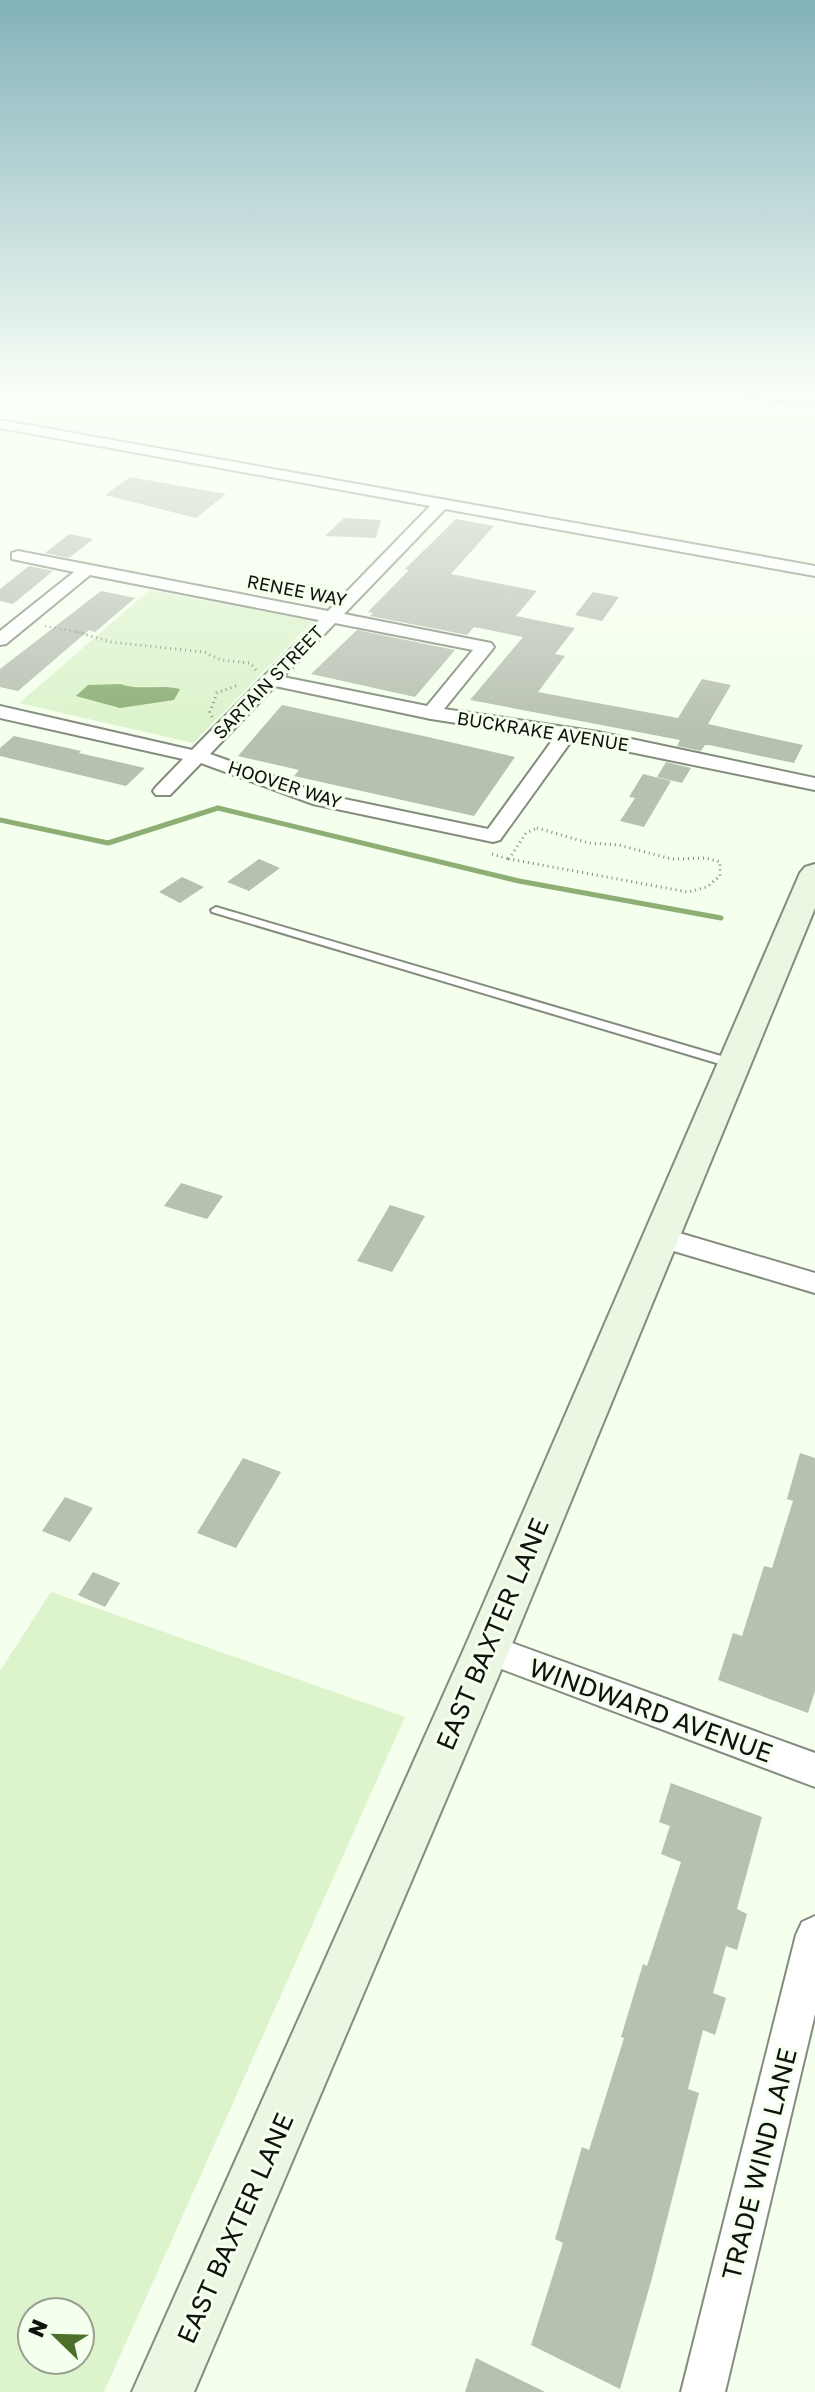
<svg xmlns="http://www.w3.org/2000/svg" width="815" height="2392" font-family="'Golos Text',sans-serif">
<rect width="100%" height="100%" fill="#f4ffed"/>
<path fill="#dcf3cb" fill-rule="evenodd" d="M150,590L313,621L193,743L19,703Z
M51,1592L405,1717L104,2392H0V1671ZM32,2312H80V2360H32Z"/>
<path fill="#8dae74" d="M120,684C140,691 159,684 180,689L174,700L120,708L76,696L88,685Z"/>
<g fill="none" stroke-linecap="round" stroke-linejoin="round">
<path stroke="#8dae74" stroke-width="4" d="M9,397H14
M737,397L776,401L815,400"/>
<path stroke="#8dae74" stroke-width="5" d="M0,820L108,843L218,808L519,881L721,918"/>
</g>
<path fill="#b7c1b1" d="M130,477L226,494L196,518L105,495Z
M344,518L381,520L376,538L325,536Z
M456,519L494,526L451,574L537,591L516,616L575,628L555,654L565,656L538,692L678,718L702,679L731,685L708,724L803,745L794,763L709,745H705L701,751L677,746L680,740L470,700L523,637L474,627L467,635L370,616L373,613L368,612L409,570L405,569Z
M69,534L93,539L69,558L45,553Z
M29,566L53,571L13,604L0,601V589Z
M101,591L135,598L95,632L89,630L18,691L0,687V669Z
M593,592L619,597L602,621L575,615Z
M357,630L455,650L415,697L311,674Z
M282,705L428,737L515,757L474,816L294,776L299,770L238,756Z
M14,736L81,751L79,753L145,768L126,786L0,756V748Z
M666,762L691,768L682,783L657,777Z
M643,774L671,781L644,827L620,821L635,798L629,797Z
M259,859L280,868L249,891L227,882Z
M182,877L204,887L180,903L159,892Z
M181,1183L223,1196L207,1219L164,1206Z
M390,1205L425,1216L392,1272L357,1261Z
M800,1453L815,1458V1691L808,1713L718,1680L733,1633L742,1636L764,1566L772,1568L793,1501L787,1499Z
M243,1458L281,1472L236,1548L197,1533Z
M65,1497L93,1508L70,1542L42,1531Z
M93,1572L120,1583L105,1607L78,1595Z
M671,1783L762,1817L737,1909L747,1914L737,1950L726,1946L713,1993L726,1998L715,2035L703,2030L688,2089L699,2093L651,2282L620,2389L531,2345L563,2243L555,2239L582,2147L589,2150L624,2038L621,2037L643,1964L647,1966L681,1862L661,1854L670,1826L659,1822Z
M476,2358L545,2392H465Z"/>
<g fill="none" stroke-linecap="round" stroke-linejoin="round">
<defs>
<path id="service" d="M216,907L738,1061L740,1064L734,1068L730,1067L212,912L211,910Z"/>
<path id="minor" d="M0,420L815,566V576L445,509L344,614L491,643L494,647L491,651L444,709L598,732L815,778V790L572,740L500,840L493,842L313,804L201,763L170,795H156L153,791L156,787L183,759L0,718V706L192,750L319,620L90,575L6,644L0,645V631L74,572L12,559V553L18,551L328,611L430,506L0,428ZM335,623L473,650L427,706L283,677ZM275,686L431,719L554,738L488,829L325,795L210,754Z
M659,1227L815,1273V1293L650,1244L646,1237L650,1230Z
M487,1634L815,1753V1787L475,1659L471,1649L475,1639Z
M815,1916V2014L725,2392H681L796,1935L802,1922Z"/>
<path id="secondary" d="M815,864V908L510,1649L194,2392H132L464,1649L800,873L805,867Z"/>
</defs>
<use href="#service" stroke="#838c7d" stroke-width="4"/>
<use href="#minor" stroke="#838c7d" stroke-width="4"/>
<use href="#secondary" stroke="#838c7d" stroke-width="4"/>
<path stroke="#848b7f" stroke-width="2" stroke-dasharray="1 4" stroke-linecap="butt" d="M45,626L88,634"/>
<path stroke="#848b7f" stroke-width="3" stroke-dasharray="1 4" stroke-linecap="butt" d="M77,632L111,642L204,652L221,660L250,663L256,670
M212,717L210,712L217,693L238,685
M537,828L589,843L619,845L672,859L706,858L720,862V876L707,887L688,892L509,859L526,833Z
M492,854L509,859"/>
<use href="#service" fill="#fff" fill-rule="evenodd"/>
<use href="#minor" fill="#fff" fill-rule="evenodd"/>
<use href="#secondary" fill="#ebf6e3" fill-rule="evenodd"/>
</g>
<linearGradient id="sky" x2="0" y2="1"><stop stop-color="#83b2ba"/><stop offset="0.54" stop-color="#fafff7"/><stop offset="1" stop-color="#fafff7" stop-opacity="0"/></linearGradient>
<rect width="815" height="732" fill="url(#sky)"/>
<g text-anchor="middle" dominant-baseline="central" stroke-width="6" stroke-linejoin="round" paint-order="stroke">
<g font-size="18" fill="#0f120d" stroke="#f4ffed">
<text transform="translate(297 590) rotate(11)">RENEE WAY</text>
<text transform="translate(268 682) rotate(-46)">SARTAIN STREET</text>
<text transform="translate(543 731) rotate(9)">BUCKRAKE AVENUE</text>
<text transform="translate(285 784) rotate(18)">HOOVER WAY</text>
</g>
<g font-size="26" fill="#0f120d" stroke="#f4ffed">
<text transform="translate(492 1634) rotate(-67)">EAST BAXTER LANE</text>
<text transform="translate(651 1710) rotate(20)">WINDWARD AVENUE</text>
<text transform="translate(759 2164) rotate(-76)">TRADE WIND LANE</text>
<text transform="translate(235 2228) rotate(-66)">EAST BAXTER LANE</text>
</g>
</g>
<g transform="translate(56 2336) rotate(293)"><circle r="38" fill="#f4ffed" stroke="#98a093" stroke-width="2"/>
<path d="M0-6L14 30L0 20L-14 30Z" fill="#4b7029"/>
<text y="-12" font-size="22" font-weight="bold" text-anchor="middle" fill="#0f120d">N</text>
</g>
</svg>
